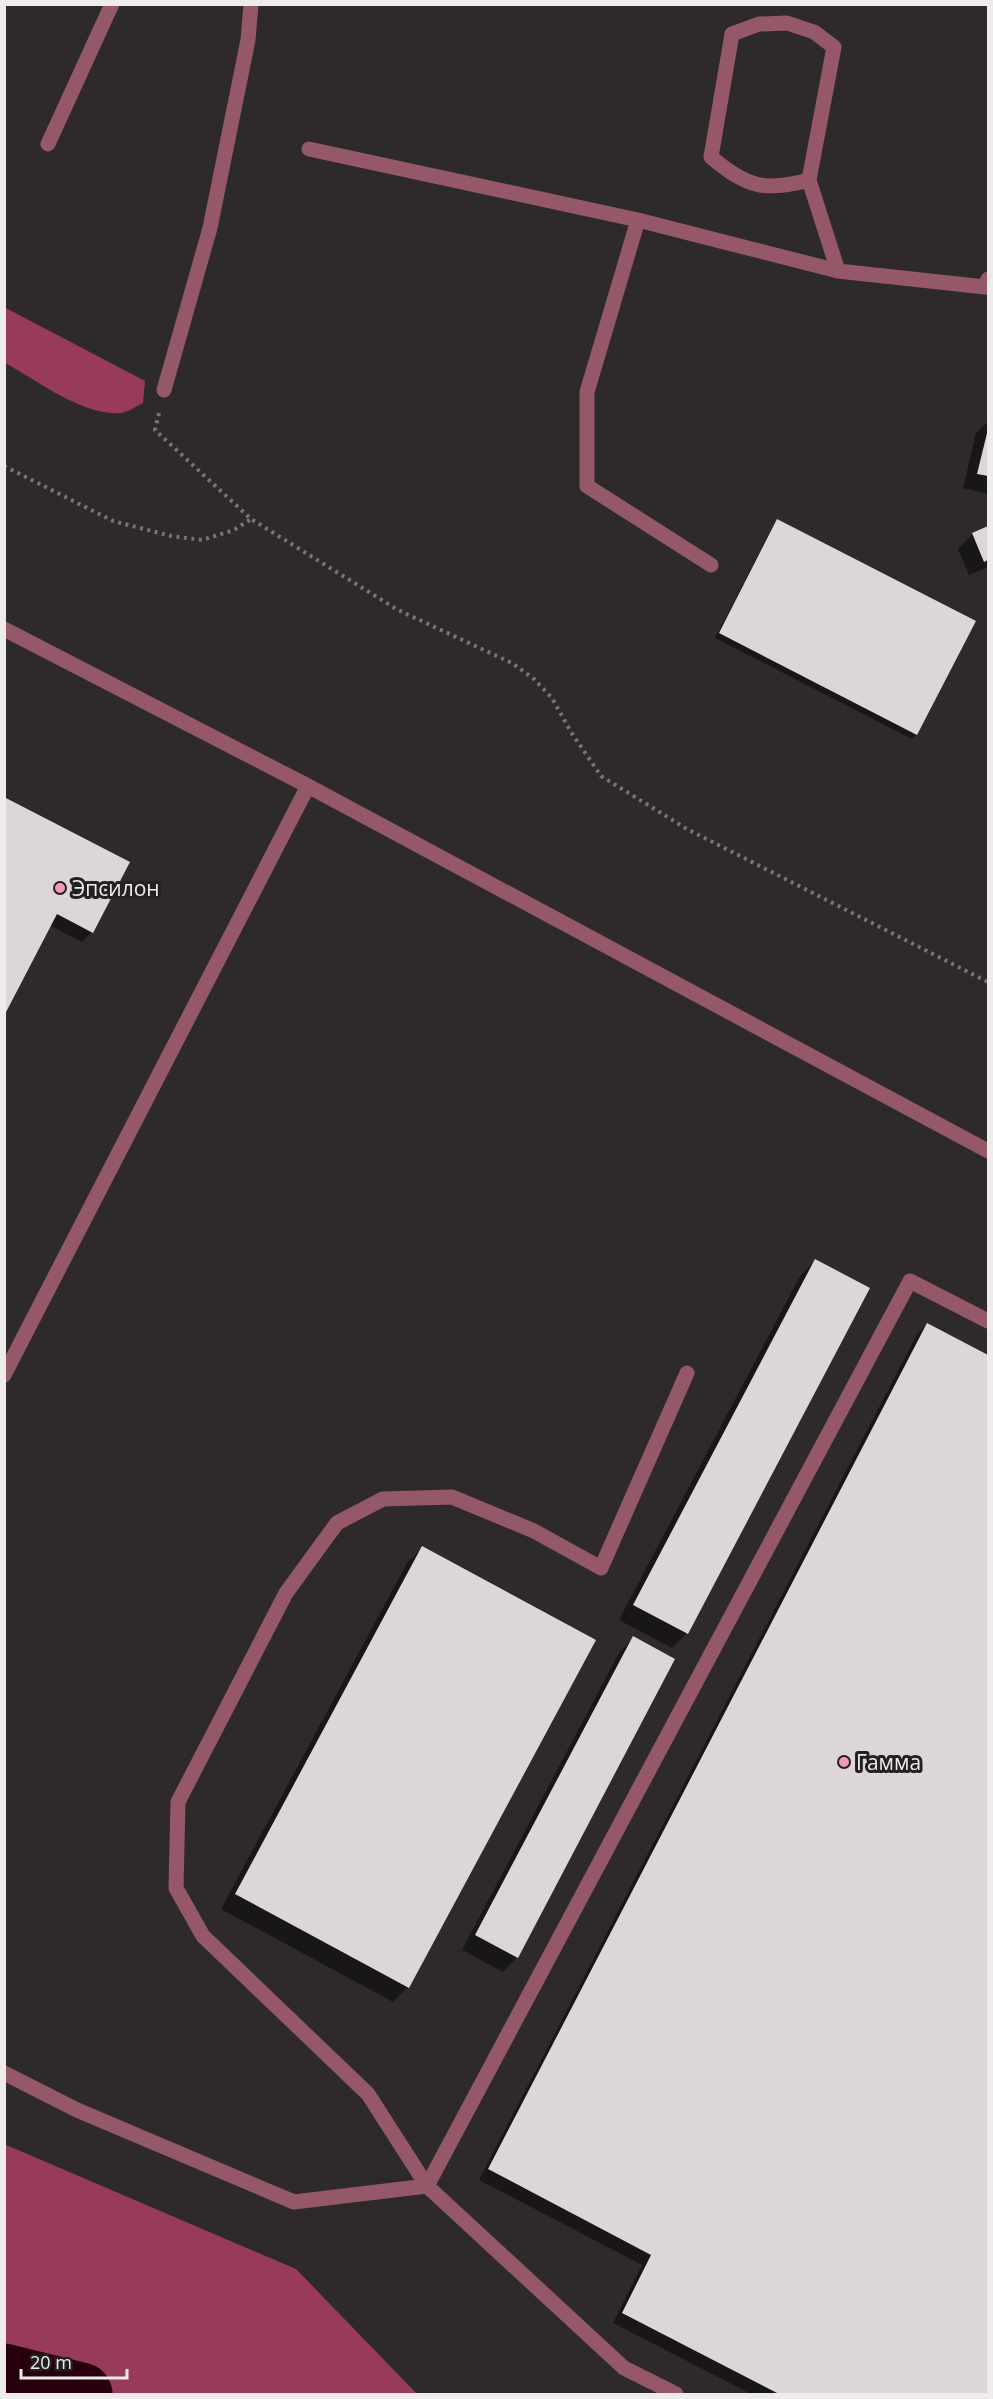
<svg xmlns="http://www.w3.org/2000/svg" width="993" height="2399" font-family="'Open Sans',sans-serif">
<rect width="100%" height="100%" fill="#2e2a2b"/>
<path fill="#973b59" d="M4,307L145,381L143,403C137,406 128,412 121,413C82,416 37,380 5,363Z
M4,2144L296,2269L417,2394H5Z"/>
<path fill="#0007" d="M988,421V494L963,488L976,433Z
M777,521L916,735L912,739L715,638L773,526Z
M988,527V567L969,575L958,549L973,534Z
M4,799L92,932L82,942L49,925Z
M815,1261L868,1289L687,1633L672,1648L619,1620L800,1276Z
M927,1325L988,1356V2394H751L613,2323L642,2265L479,2180L917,1334Z
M422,1548L408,1987L393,2002L221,1909L407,1563Z
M633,1638L517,1957L503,1972L462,1950L619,1653Z"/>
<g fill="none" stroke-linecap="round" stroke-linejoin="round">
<path stroke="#28000d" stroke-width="63" d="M4,2375L81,2394"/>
</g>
<path fill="#dcd6d8" d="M988,429V476L977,474Z
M777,519L976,621L917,735L719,633Z
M988,526V560L984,562L972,533Z
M4,797L130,862L93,933L57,914L4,1016Z
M815,1259L870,1288L688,1634L633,1605Z
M927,1323L988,1355V2394H779L622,2313L651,2255L488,2169Z
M422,1546L596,1640L409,1988L235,1894Z
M633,1636L675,1659L518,1958L475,1935Z"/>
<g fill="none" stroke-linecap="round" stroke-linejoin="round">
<path stroke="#787575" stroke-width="4" stroke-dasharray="3 4.5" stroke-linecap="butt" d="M159,413L155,430L251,519L398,610L512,663L534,679L552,698L571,732L601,776L687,829L988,982
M4,466L113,521L171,536L202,540L234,530L251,519"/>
<path stroke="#955869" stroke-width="15" d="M787,23L814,32L834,47L809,180C765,192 746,187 711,157L732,34L759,24Z
M48,144L112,4
M309,149L638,220L838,271L985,287L988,279
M809,180L838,271
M638,220L587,392V486L711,565
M164,390L210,228L248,40L251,4
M4,629L308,786L988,1151
M4,1375L308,786
M4,2073L77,2110L294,2202L427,2186
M427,2186L910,1281L988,1321
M676,2394L624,2368L427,2186L368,2094L203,1936L176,1888L178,1802L286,1593L337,1523L383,1499L452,1497L534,1531L601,1568L687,1373"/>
</g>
<g fill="#f19ab1" stroke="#242021" stroke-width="2">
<circle cx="60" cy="888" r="6"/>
<circle cx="844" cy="1762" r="6"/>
</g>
<g text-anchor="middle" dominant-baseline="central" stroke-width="6" stroke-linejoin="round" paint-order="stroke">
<g font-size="21" fill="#eeebeb" stroke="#242021" text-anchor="start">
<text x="72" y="888">Эпсилон</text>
<text x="856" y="1762">Гамма</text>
</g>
</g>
<rect width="993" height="2399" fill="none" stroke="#eeebeb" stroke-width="12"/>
<path d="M21 2369v9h106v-9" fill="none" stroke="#eeebeb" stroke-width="3"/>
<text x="30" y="2369" font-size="18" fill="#eeebeb" stroke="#242021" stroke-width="4.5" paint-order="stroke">20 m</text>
</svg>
